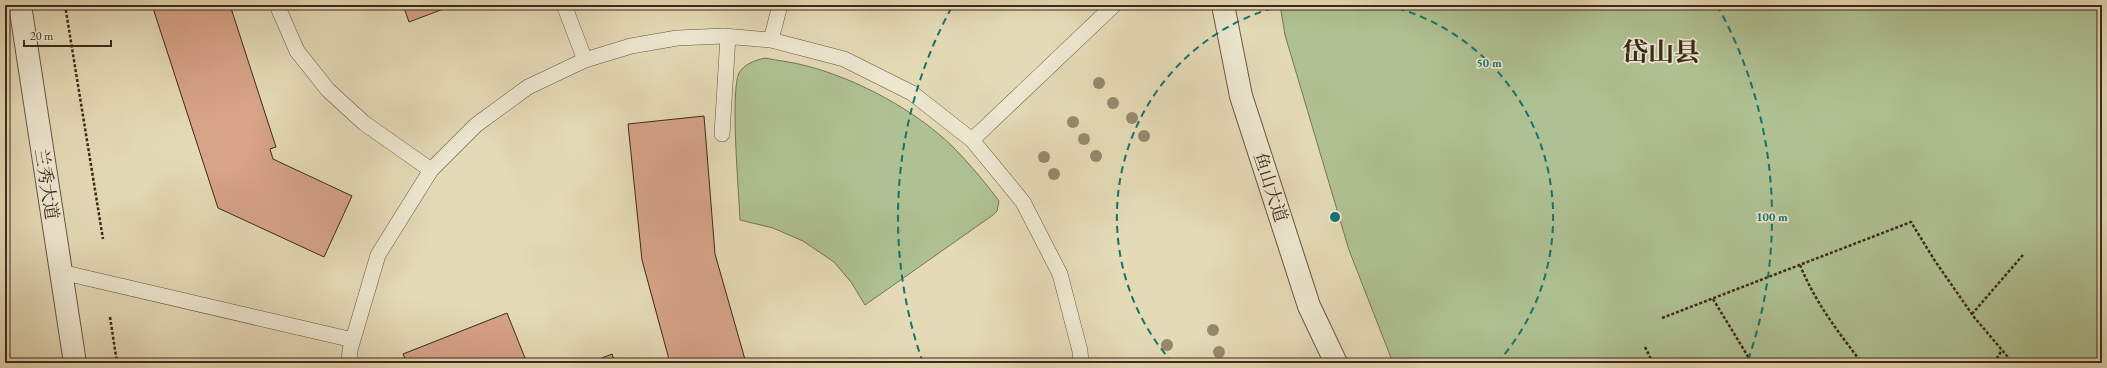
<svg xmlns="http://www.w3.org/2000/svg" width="2107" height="368" font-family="'EB Garamond','Noto Serif SC',serif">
<rect width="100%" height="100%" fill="#e4dab6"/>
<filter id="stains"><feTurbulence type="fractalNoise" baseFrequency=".005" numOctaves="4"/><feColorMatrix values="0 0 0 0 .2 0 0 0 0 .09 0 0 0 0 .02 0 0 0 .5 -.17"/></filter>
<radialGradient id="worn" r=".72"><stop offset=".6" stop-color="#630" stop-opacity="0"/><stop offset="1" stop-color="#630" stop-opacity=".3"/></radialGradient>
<path fill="#afc192" stroke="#767556" d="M1280,5H2102V363H1393L1349,250L1285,35Z
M765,58C779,61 793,62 807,66C857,79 915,110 952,146C969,163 985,182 999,201L997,211L993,215L865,305L851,282L834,262L803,241L773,228L740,220C739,194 730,92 739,73C744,64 756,60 765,58Z"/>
<path fill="#d7a389" stroke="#3d2919" d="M152,5H230L276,147L270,149L273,159L352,196L324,257L218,208Z
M403,5H454L409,22Z
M704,116L715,254L746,363H670L642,260L628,124Z
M507,313L527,363H407L403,354Z
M612,354L615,363H589Z"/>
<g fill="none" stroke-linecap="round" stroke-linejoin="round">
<defs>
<path id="service" d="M277,5L297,51L328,90L364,123L431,170
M564,5L585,60
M771,40L780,5
M722,134L728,36
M972,140L1114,5
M61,272L353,340
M349,363L350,350L378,255L431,170L476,125L528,87L585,60L631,46L677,38L724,36L771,40L844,59L912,93L972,140L1023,202L1060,274L1080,351L1081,363"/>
<path id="minor" d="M20,5L75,363
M1223,5L1241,96L1309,306L1336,363"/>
</defs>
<use href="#service" stroke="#675540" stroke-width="16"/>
<use href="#minor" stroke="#675540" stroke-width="24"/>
<path stroke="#3d2919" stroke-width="2.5" stroke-dasharray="3 2" stroke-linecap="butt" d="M65,5L103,239
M2101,189L2102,188
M1800,265C1815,302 1838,332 1862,363
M1713,299L1752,363
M1972,314L2023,255
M110,317L117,363
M1662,318L1911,222L1935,261L1974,317L2013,363
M1645,347L1653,363
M1994,363L2002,350"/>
<use href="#service" stroke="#ede7d0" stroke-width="15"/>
<use href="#minor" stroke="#ede7d0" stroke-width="22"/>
</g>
<g fill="#95896d">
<circle cx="1099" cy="83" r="6"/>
<circle cx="1113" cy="103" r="6"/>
<circle cx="1132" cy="118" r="6"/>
<circle cx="1073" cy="122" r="6"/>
<circle cx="1144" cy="136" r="6"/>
<circle cx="1084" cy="139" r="6"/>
<circle cx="1096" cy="156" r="6"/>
<circle cx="1044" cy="157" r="6"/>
<circle cx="1054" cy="174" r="6"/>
<circle cx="1213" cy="330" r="6"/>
<circle cx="1167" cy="345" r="6"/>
<circle cx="1219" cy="352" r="6"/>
</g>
<g fill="none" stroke="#0f766e" stroke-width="2" stroke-dasharray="7 5">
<path d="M1173 363A218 218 0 0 1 1284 5M1386 5A218 218 0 0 1 1497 363"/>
<path d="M923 363A437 437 0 0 1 953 5M1717 5A437 437 0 0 1 1747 363"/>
</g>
<g text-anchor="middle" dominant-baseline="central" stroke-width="3.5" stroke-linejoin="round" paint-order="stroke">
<g font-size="18" fill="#3d2919" stroke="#ede7d0">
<text transform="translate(47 184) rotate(81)">兰秀大道</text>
<text transform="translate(1271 187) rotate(72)">鱼山大道</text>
</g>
<g font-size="26" font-weight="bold" fill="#3d2919" stroke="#ede7d0">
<text x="1661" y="52">岱山县</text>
</g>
</g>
<circle cx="1335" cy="217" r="6" fill="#0f766e" stroke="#ede7d0" stroke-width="2"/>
<g font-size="12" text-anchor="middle" font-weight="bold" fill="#0f766e" stroke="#ede7d0" stroke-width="3.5" stroke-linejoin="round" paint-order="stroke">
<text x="1489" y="67">50 m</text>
<text x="1772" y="221">100 m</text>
</g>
<rect width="2107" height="368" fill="none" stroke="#e4dab6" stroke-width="20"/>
<rect x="6" y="6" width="2095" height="356" fill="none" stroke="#3d2919" stroke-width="2"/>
<rect x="10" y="10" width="2087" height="348" fill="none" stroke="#3d2919"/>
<path d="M24 40v6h87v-6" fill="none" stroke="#3d2919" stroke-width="2"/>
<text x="30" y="40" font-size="12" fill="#3d2919" stroke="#ede7d0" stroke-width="3" paint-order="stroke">20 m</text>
<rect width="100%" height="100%" filter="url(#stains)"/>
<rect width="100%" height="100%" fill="url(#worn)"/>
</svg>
